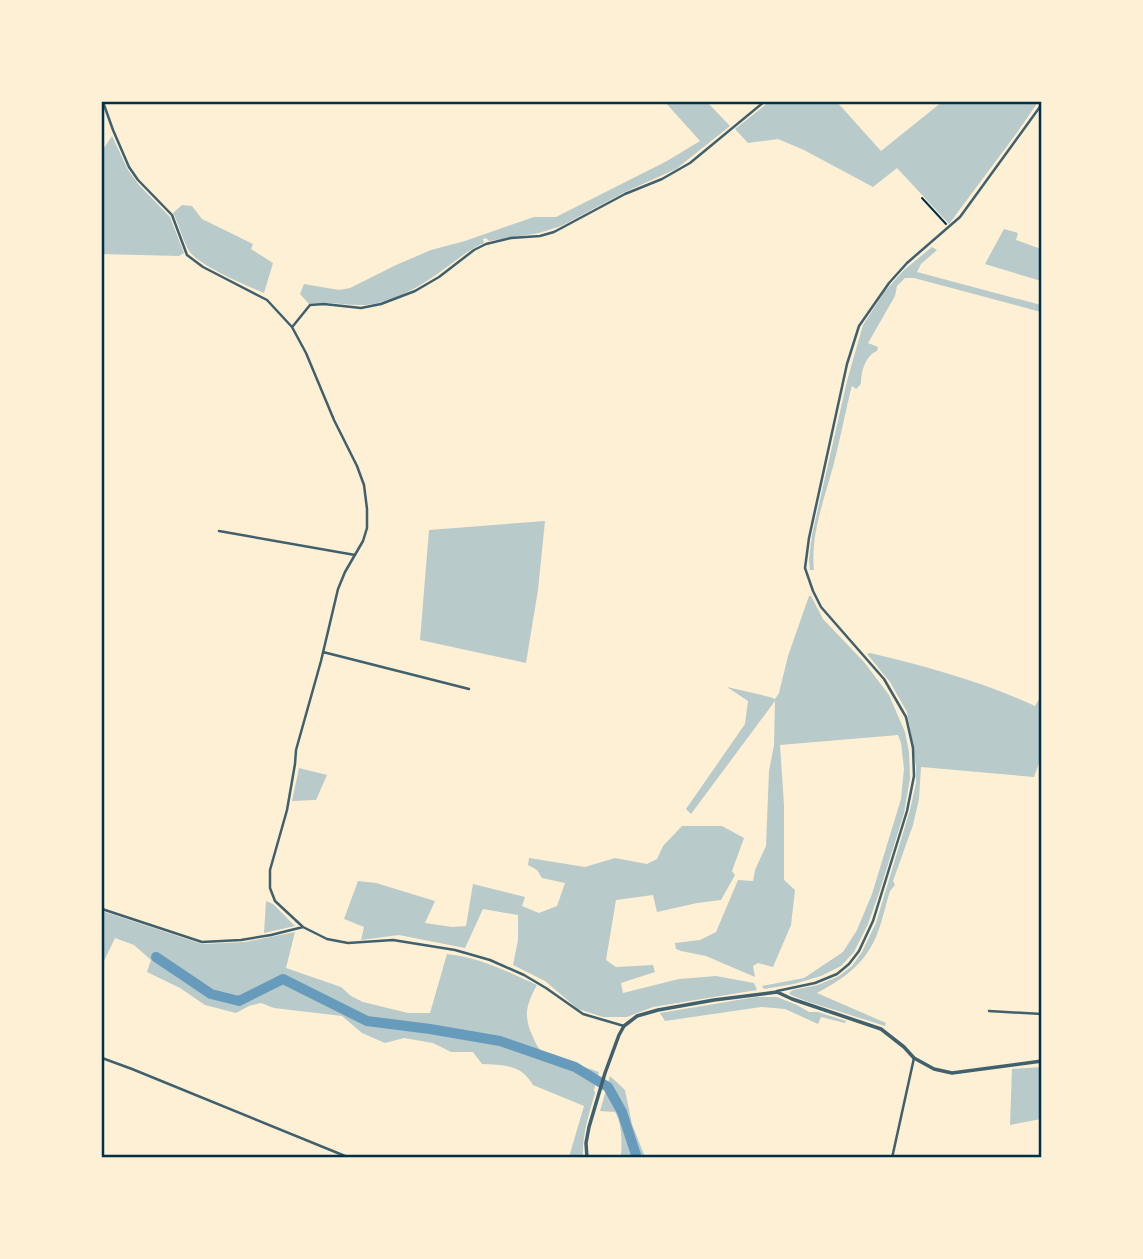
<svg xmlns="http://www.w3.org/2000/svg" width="1143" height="1259" font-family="'Nunito Sans',sans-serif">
<rect width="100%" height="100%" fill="#fdf0d5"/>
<path fill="#b9caca" d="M665,102H707L730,126L676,169L625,192L561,226L539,233L489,241L486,238L483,239L484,243C470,249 459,258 447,267C428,281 408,294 385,301C356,311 335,299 309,304L300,294L304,284L339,290L350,288L396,265L431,250L465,241L534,217H556L667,161L700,141Z
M769,102H837L881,151L942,102H1038L1016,134L949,224L897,168L873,187L804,150L778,139L748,143L735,129Z
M112,136L128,170L139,185L170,217L184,253L179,256L102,254V151Z
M182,205L192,206L202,219L253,244L251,249L273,263L264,293C246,285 196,265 188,249C182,238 179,224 173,213Z
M1004,229L1018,233L1016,240L1041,249V281L985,264Z
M932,247L937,250L921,264L917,272L1041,305V312L914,278H905L897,286L895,296L868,343L878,347L877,351C865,356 861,372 861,384L856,389L852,386L851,389C845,414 840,439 834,463C825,497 810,535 814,570H810L809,560L812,535L847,381L863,325L885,291L904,270Z
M545,521L538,590L526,663L420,640L429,530Z
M809,596H811L823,619L864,662L889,695L905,732L909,752L910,778L904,813L879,893L868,924L854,952L841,966L821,976L794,984L764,989L762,986L804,978L843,952L857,930L872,894L901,799L904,769L901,743L898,735L780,745L784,805V880L795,890L791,925L773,967L758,963L753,966L755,977L706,956L681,951L676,949L675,943L700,940L716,932L738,880L753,881L755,870L766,846L769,771L774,745L775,701L691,814L686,809L745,724L748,701L727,687L770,697L775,699L779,693L788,656Z
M870,653C926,666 983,682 1035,706L1041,696V757L1034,777L921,767L919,799L913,825L893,881L895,885L890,891C884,910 880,934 869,950C857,970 837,982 817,993L886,1023L885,1026L806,1001L791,995L789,993L793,990L818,985L839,976L852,966L862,952L876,923L910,810L916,783V767L907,712L890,682L867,654Z
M299,768L327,775L316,800L292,801Z
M682,826H722L744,838L732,871L735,875L721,900L697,903L657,912L653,895L616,900L606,960L616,967L653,965L655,972L621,983L623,993L679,979L716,976L754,983L757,990L653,1007L627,1017H603L578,1009L545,981L513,965L518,940V915L483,909L465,948L399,935L361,940L364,927L344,919L358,881L376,883L435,901L425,923L452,927L466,926L473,884L525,897L522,906L539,913L557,906L565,883L542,878L537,870L528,865L529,858L585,867L615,858L647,864L657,859L663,846Z
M266,901L273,904L295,926L264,933Z
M102,911L202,944L245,942L295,932L286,968L341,987L351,996L363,1002L408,1013H430L447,954C481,958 506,971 537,985C526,1005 523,1016 533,1037C536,1044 539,1051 546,1054C561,1062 583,1066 599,1072L594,1090L595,1093C589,1114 582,1135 583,1157H569L584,1106L533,1085C521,1064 504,1065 482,1064L473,1052H451L433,1043L404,1038L385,1043L362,1033L342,1016L274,1008L261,1003L249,1006L236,1013L205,1005L180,988L147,972L151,960L134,945L115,938L104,961L102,981Z
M756,997H777L797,1005L809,1012H818L846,1021L845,1023L821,1017L818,1024L785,1009L761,1007L665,1021L660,1013Z
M1041,1067V1119L1010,1125L1012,1069Z
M610,1076L625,1090L632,1124L645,1157H624L621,1155C622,1142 622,1123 615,1112L600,1111Z"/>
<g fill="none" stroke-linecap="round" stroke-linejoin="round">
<path stroke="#669bbc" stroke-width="2" d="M102,944V951"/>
<path stroke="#669bbc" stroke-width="10" d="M156,957L211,994L239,1001L283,979L367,1021L430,1029L500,1041L575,1067L608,1087L622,1112L637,1158"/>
<path stroke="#003049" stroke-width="2" d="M922,198L946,224"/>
<path stroke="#3f606c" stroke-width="2.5" d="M103,102L113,130L129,167L138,180L172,215L187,255L203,267L267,300L292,327L306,353L334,420L357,466L364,485L367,509V528L363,541L345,572L338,589L321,661L296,750L295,764L287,810L270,870V888L275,901L303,927L327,939L348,943L393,940L455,950L490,960L524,975L546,988L583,1014L624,1026
M293,326L310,305L324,304L361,308L381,304L415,291L439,277L474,250L486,244L511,238L540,236L554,232L625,194L662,179L690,163L764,102
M219,531L355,555
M323,652L469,689
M102,909L202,942L241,940L271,935L303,927
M777,991L815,983L837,974L849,964L859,951L873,921L907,811L914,776L913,748L906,717L884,679L821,607L813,591L805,568L809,538L847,364L859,326L889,283L907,263L960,217L1042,104
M989,1011L1042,1014
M102,1058L132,1069L350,1158
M892,1158L914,1058"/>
<path stroke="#3f606c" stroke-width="3.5" d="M587,1158L586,1143L589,1127L605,1073L619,1035L624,1026L637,1016L658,1010L714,1000L777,992L792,999L881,1029L904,1047L914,1058L934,1069L952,1073L1042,1061"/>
</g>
<rect width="1143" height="1259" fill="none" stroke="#fdf0d5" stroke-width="206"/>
<rect x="103" y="103" width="937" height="1053" fill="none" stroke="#003049" stroke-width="2.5"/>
</svg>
